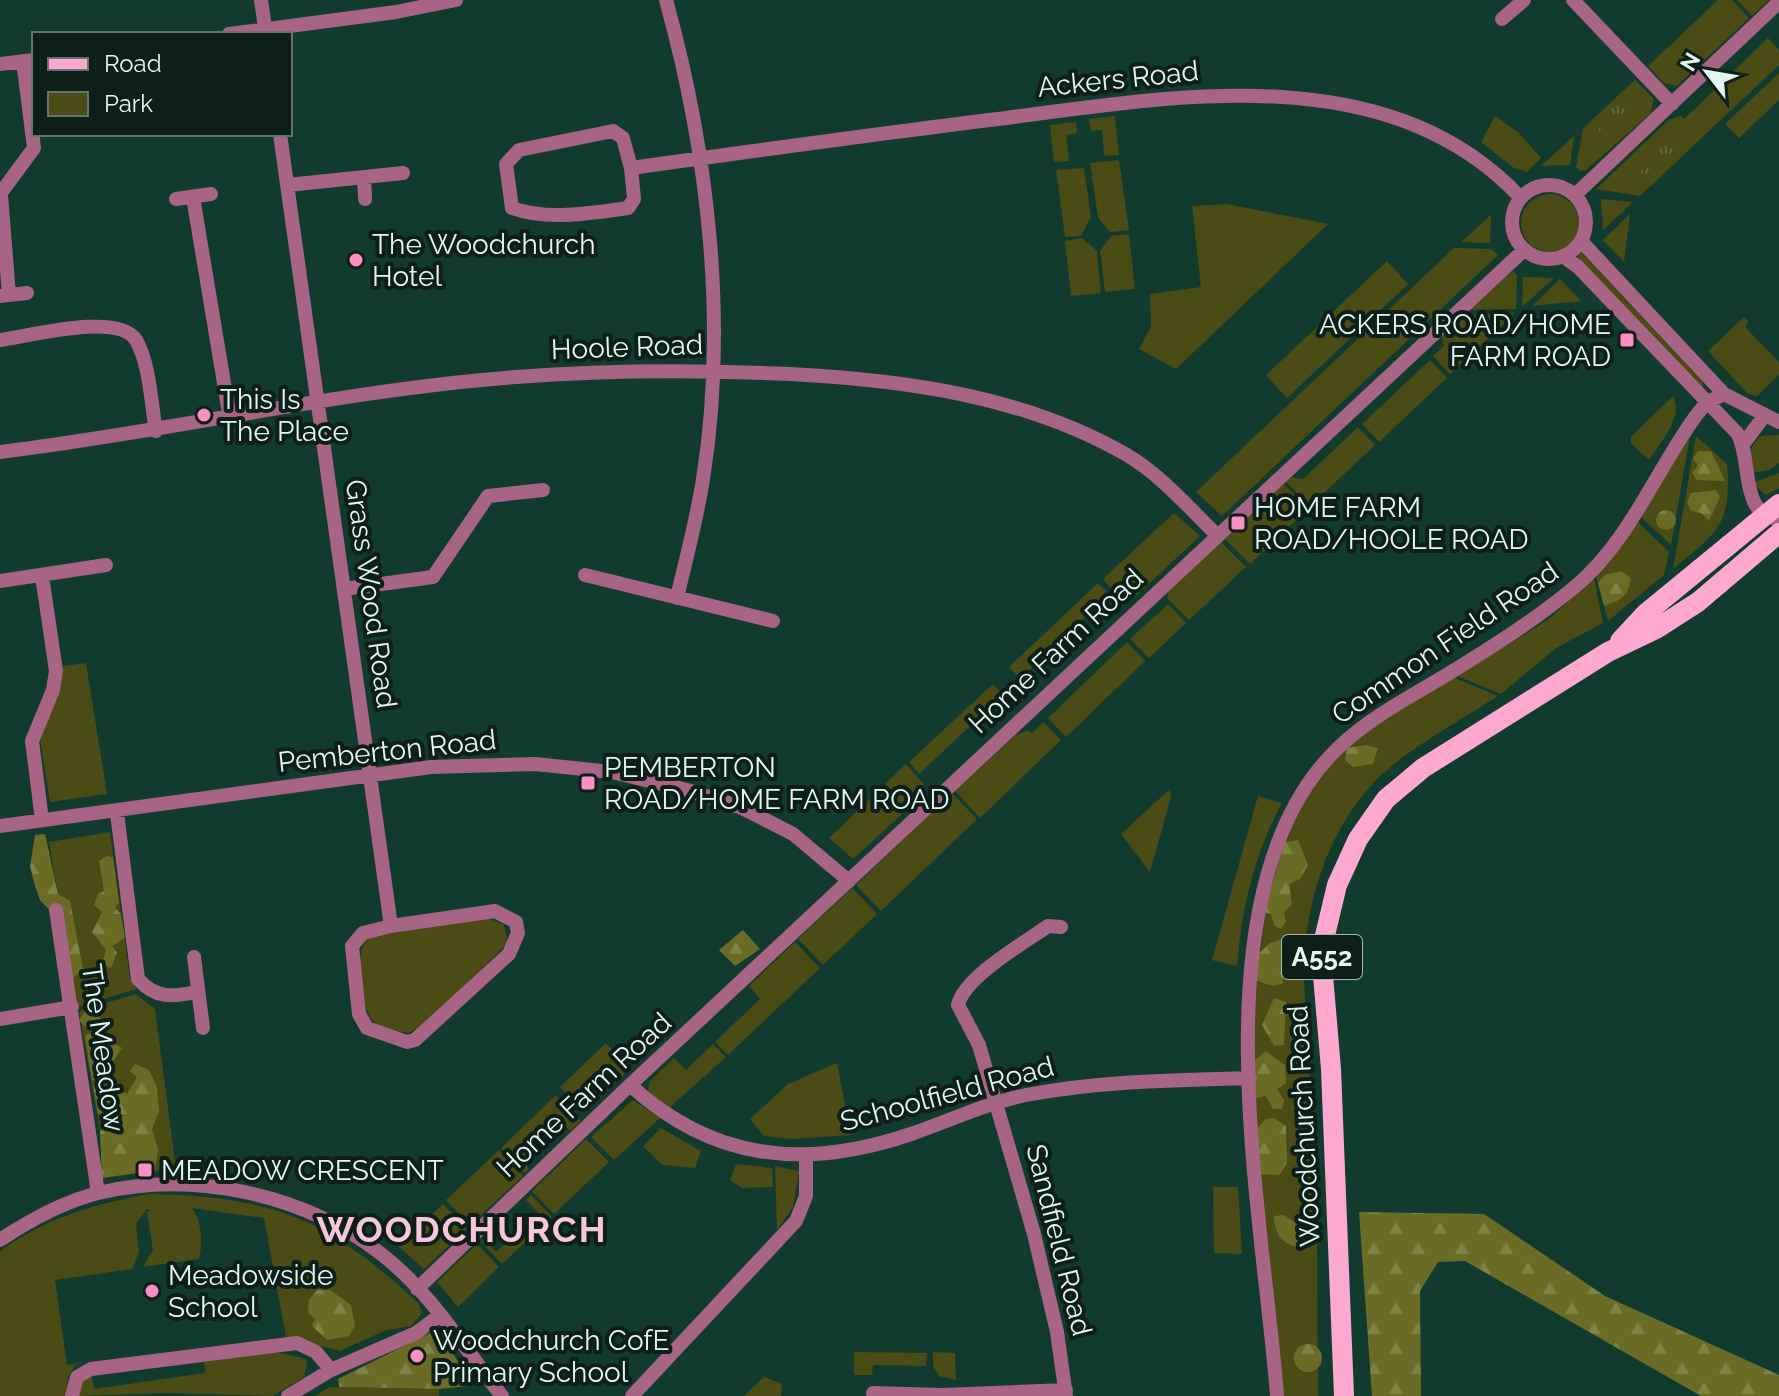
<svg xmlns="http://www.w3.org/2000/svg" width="1779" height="1396" font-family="Raleway,sans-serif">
<defs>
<pattern id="forest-firs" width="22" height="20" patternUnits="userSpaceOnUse" patternTransform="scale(2)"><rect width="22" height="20" fill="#6a6c26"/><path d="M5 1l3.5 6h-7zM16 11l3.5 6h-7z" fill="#7f8246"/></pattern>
<pattern id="park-tufts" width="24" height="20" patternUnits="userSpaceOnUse" patternTransform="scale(2)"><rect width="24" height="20" fill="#4a4b15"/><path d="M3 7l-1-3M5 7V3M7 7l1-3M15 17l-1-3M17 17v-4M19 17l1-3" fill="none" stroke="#646637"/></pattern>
</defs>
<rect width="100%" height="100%" fill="#123b2f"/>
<path fill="#4a4b15" d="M1718,0H1732L1749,18L1677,86L1664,83L1648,66Z
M1737,0H1769L1752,16Z
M1768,38L1779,50V65L1640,196L1596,189L1669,120L1680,116L1684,119Z
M1779,73V100L1739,138L1725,124Z
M1635,80L1654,99L1650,114L1586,170L1580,171L1576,167L1583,129Z
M1115,116L1119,155L1104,156L1102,130L1091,131L1089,119Z
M1495,116L1518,132L1541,158L1527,172L1514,168L1481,142Z
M1076,122L1077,133L1066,135L1069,161L1054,162L1050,125Z
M1574,136L1570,165L1541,166Z
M1119,160L1129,230L1110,232L1098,217L1090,163Z
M1084,168L1091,218L1081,236L1065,237L1056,170Z
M1521 223a29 29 0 1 1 58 0a29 29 0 1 1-58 0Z
M1601,199L1633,202L1603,230Z
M1227,204L1328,224L1176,369L1139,349L1151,327L1150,294L1201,287L1192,206Z
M1630,214L1624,262L1603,240Z
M1491,215L1490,243L1461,242Z
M1129,234L1135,289L1105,292L1100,251L1111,236Z
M1082,238L1097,251L1101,293L1071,296L1065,241Z
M1454,248L1491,249L1498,255L1222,516L1196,492Z
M1581,252L1703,382L1702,388L1577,258Z
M1387,261L1408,284L1287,398L1266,375Z
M1513,271L1517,275L1516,309L1467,310Z
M1523,277L1554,278L1522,307Z
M1560,279L1581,301L1532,306Z
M1515,313L1450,374L1433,356L1444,346L1441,334L1461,316Z
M1744,317L1748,321L1745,327L1779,362V375L1757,396L1748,394L1708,351Z
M1430,360L1447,378L1379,442L1362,424Z
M1673,396C1684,418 1660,442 1649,460L1631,443V437Z
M1358,427L1375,445L1310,506L1285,481L1289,477L1303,479Z
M1779,435V463L1770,470L1751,473C1747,457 1749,447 1761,436Z
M1690,436L1671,545L1639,515Z
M1696,436L1727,464C1732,526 1717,532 1673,569Z
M1779,473V488L1766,495L1752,483Z
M1283,483L1308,509L1250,564L1225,539Z
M1174,513L1200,536L1137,595L1133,592L1122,601L1103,579Z
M1636,520L1669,552L1664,575L1608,621L1596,576Z
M1221,542L1246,567L1189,620L1167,598L1169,591Z
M1594,578L1603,623L1556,648L1501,694L1457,676L1549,619Z
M1098,583L1109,594L1020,679L1009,667Z
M1168,604L1186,623L1149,658L1130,639Z
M1127,642L1145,661L1066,737L1048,718Z
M86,663L107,794L50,802L40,739C46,713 62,695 63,666Z
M1452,677L1498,696C1465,717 1430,737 1399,760C1332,811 1304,898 1304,979L1317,1220L1318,1396H1280C1265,1224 1210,911 1327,770C1361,729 1407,704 1452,677Z
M993,684L1003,695L919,774L909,762Z
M1043,722L1061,740L980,818L955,791L1016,735L1028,730L1032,733Z
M906,764L923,783L925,793L853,859L829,838Z
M1169,790L1171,797L1150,872L1121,834Z
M952,793L977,819L881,911L856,885Z
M1258,796L1282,803C1254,854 1242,908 1237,966L1212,960Z
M110,832L130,979L137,989L77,1007L49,842Z
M852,888L877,914L823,965L798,939Z
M488,918L504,925L508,943L424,1025L408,1033C399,1031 385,1030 377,1025C359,1012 352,953 369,937Z
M795,942L820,968L728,1055L715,1042L760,999L749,986Z
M136,994L155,1009L176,1169L102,1178L100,1131L79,1011Z
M606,1043L630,1069L584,1113L560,1087Z
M713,1044L726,1057L669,1108L648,1091L649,1082L674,1058L686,1070Z
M837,1063L851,1135L793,1139L764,1136L750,1119L788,1084Z
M556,1095L581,1121L570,1131L561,1122L522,1160L529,1169L525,1173L501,1148Z
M633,1100L660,1118L614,1160L591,1137Z
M661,1128L701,1151L695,1168L662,1165L643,1146Z
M586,1139L609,1162L554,1214L532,1191Z
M499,1150L523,1176L470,1225L446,1200Z
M736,1164L772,1168L773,1187L742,1188L730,1180Z
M775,1166L799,1171L793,1207L777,1230Z
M1213,1187H1238L1242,1254L1214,1253Z
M149,1194C272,1196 328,1219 418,1303L422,1313L411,1326L384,1331L340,1351L286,1337L264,1218L192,1208C202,1222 203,1242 199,1259L143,1267L153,1250L147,1212L151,1210L147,1209L136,1224L139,1252L132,1269L55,1280L67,1365L82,1363L75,1365L68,1377L67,1396H0V1251C46,1218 94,1204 149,1194Z
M531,1195L552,1217L502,1264L481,1242L484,1239L496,1252L538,1212L526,1200Z
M443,1204L467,1228L424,1269L398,1246Z
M477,1244L499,1267L458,1307L437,1282Z
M275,1352L304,1358L307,1362L304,1377L273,1396L168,1393L78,1396L79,1383L92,1377L94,1389L205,1373L204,1362Z
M854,1352L927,1353L926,1366L873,1365L872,1375H854Z
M933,1352L955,1353L956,1380L939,1376L933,1366Z
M764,1377L782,1384L781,1396H744Z
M329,1387L439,1389V1396H315Z"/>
<path fill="url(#forest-firs)" d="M1698,451H1711L1725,481L1696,480L1692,472L1698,466L1693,458Z
M1716,490L1720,497L1709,521L1701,513L1691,511L1687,502L1691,493Z
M1656 520a10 10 0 1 1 20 0a10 10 0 1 1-20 0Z
M1621,571L1631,578C1629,596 1620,601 1604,606L1598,583L1605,575Z
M1366,745L1378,748L1373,764L1353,767L1345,760L1347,748Z
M45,834L58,894L70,901L83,969L72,979L59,920L40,900L35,886L30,866L35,835Z
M1298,840L1308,865L1300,879L1289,884L1292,904L1284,913L1286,922L1281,929L1274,925L1271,914L1264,912L1285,842Z
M107,856L113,857L119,902L115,908L121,914L125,938L112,946L117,953L111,968L102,964L106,950L92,932L102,912L94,905L98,894L104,891L99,861Z
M743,930L760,949L735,966L719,950Z
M1282,939L1288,946L1281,960L1283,983L1274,986L1257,981V955L1270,943Z
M1274,998L1286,1002L1284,1045L1274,1046L1262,1025Z
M86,1010L102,1019V1025C92,1029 86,1030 79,1020Z
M93,1032L122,1048L112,1063L101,1062V1077L92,1081L85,1036Z
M1266,1051L1285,1065L1286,1083L1277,1089L1284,1100L1282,1109H1273L1266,1096L1254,1099V1061Z
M135,1064L149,1070L157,1087L159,1111L152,1129L158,1149L155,1170L102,1178L100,1131L118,1125L124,1115L111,1118L98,1114L93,1085L112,1086L127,1094L137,1077L130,1071Z
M1274,1118L1286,1126L1287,1163L1279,1175L1258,1174L1257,1128L1266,1119Z
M1359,1212L1484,1214L1605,1296L1779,1375V1396H1701L1465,1261L1438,1262L1420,1291L1421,1396H1372Z
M1284,1215L1296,1223L1302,1234L1295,1247C1279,1241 1275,1232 1274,1216Z
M317,1290H330L351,1305L355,1326L349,1336L327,1340L312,1326L315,1319L308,1313L309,1300Z
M436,1330L472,1381L468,1386L439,1389L339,1387L338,1379Z
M1294 1358a14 14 0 1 1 28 0a14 14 0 1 1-28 0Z"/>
<path fill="url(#park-tufts)" d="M1623,91L1637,93L1642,103L1628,133C1610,138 1602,138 1591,121Z
M1680,116L1684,119L1679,159L1651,186L1644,181L1641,171L1649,164L1637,150L1669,120Z"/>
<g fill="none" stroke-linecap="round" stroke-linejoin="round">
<path stroke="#a86484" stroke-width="14" d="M261,0L266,34
M666,0C708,151 728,323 703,479C697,519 686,558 677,598
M1573,0L1672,104
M1502,19L1524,0
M229,34L396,12L456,0
M0,64L34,60
M280,134L391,926L363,933L352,946L359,1014L367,1028L407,1042L415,1040L509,954L518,933L516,922L495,911L391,926
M631,168L623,138L613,131L519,150L506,164L512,208C548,221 590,213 628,208L634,199L631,168C753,151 875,134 998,119C1170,97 1386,55 1520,197
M364,177L365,199
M1512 222a37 37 0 1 1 74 0a37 37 0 1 1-74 0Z
M288,185L403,173
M0,194L34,148L23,61
M1,195L9,295
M1575,195L1779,2
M193,197L230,419
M176,199L211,194
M1581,241L1724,394L1779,422
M1563,256L1578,267L1737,433C1753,458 1738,515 1779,519
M0,296L27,293
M0,340C30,336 119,312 136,340C150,364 151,404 156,431
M1744,443L1765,415
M0,452C172,431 343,390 516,377C608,370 699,370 790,374C905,380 1025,396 1127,455C1161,475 1189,508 1217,535
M585,575L773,621
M0,581L106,565
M344,589L433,577L488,496L543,490
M117,813L138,979C156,999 172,997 197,992
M42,820L32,741L53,690L56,671L42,576
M0,826L431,767L535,764L612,772L687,790L740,807L793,834L849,881
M56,910L98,1193
M1061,927L1048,926C1024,943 964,977 958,1005L979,1045L1034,1234L1057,1332L1066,1396
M194,957L203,1028
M0,1019L72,1007
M630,1085C713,1161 805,1170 911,1134C949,1121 987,1103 1026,1095C1100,1081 1174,1080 1250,1078
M0,1240C30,1220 63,1202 98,1193C193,1170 303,1194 380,1253C430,1291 464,1348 502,1396
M417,1289L630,1085L1524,250
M873,1393L942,1395L1066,1390
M72,1396L77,1377L91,1369L297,1343L316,1352L331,1370
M288,1396L331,1370L416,1333L440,1315
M632,1396L796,1221L806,1196V1155
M1277,1396C1264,1216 1192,888 1338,748C1370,717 1410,697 1448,674C1492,647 1538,618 1577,585C1629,541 1656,471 1695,417L1706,403L1724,394"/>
<path stroke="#fda9cf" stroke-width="20" d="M1620,641L1645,614L1779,504
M1344,1396L1331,1069L1321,952L1337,885L1358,839L1386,799L1423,768L1608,652L1656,629L1698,602L1779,533"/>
</g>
<g fill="#fb8fc3" stroke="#0e1e19" stroke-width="3">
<circle cx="356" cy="260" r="8"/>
<rect x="1619" y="332" width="16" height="16" rx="4"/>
<circle cx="204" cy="415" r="8"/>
<rect x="1230" y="515" width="16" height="16" rx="4"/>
<rect x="580" y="775" width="16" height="16" rx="4"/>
<rect x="137" y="1162" width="16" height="16" rx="4"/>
<circle cx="152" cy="1291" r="8"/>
<circle cx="417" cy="1356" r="8"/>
</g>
<g text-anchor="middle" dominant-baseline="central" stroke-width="8" stroke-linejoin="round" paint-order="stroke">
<rect fill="#0e1e19" stroke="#a2b6af" stroke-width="2" x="1282" y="935" width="80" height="44" rx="6"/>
<g font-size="26" font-weight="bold" fill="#e2f7ef">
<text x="1322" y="957">A552</text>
</g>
<g font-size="28" fill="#e2f7ef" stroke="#0e1e19">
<text transform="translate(1118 79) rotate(-6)">Ackers Road</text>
<text transform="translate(627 347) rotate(-2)">Hoole Road</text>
<text transform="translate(371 594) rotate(82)">Grass Wood Road</text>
<text transform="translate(1445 643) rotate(-34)">Common Field Road</text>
<text transform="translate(1056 651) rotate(-43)">Home Farm Road</text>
<text transform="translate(387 751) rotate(-6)">Pemberton Road</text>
<text transform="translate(103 1048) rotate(82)">The Meadow</text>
<text transform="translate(947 1094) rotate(-15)">Schoolfield Road</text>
<text transform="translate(584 1095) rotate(-43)">Home Farm Road</text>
<text transform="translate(1304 1126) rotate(-93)">Woodchurch Road</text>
<text transform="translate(1059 1240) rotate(76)">Sandfield Road</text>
</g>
<g font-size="28" fill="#e2f7ef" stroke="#0e1e19" text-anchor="start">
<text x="372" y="244">The Woodchurch<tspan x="372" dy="32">Hotel</tspan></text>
<text x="1611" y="324" text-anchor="end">ACKERS ROAD/HOME<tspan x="1611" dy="32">FARM ROAD</tspan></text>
<text x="220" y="399">This Is<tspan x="220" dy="32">The Place</tspan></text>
<text x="1254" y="507">HOME FARM<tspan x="1254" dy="32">ROAD/HOOLE ROAD</tspan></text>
<text x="604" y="767">PEMBERTON<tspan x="604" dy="32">ROAD/HOME FARM ROAD</tspan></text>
<text x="161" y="1170">MEADOW CRESCENT</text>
<text x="168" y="1275">Meadowside<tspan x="168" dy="32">School</tspan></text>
<text x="433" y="1340">Woodchurch CofE<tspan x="433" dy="32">Primary School</tspan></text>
</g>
<g font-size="36" font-weight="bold" letter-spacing="2" fill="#f6c7db" stroke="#0e1e19">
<text x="462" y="1229">WOODCHURCH</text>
</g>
</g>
<rect x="32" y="32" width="260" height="104" fill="#0e1e19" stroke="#63756f" stroke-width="2"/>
<rect x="48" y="58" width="40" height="12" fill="#fda9cf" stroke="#63756f" stroke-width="2"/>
<text x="104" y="72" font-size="24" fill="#e2f7ef">Road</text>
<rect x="48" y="92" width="40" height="24" fill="#4a4b15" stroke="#63756f" stroke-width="2"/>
<text x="104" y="112" font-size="24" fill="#e2f7ef">Park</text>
<g transform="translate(1707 72) rotate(301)" stroke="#0e1e19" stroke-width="6" paint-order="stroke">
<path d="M0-6L14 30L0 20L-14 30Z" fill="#e2f7ef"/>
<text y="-12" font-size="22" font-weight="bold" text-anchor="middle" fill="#e2f7ef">N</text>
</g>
</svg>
